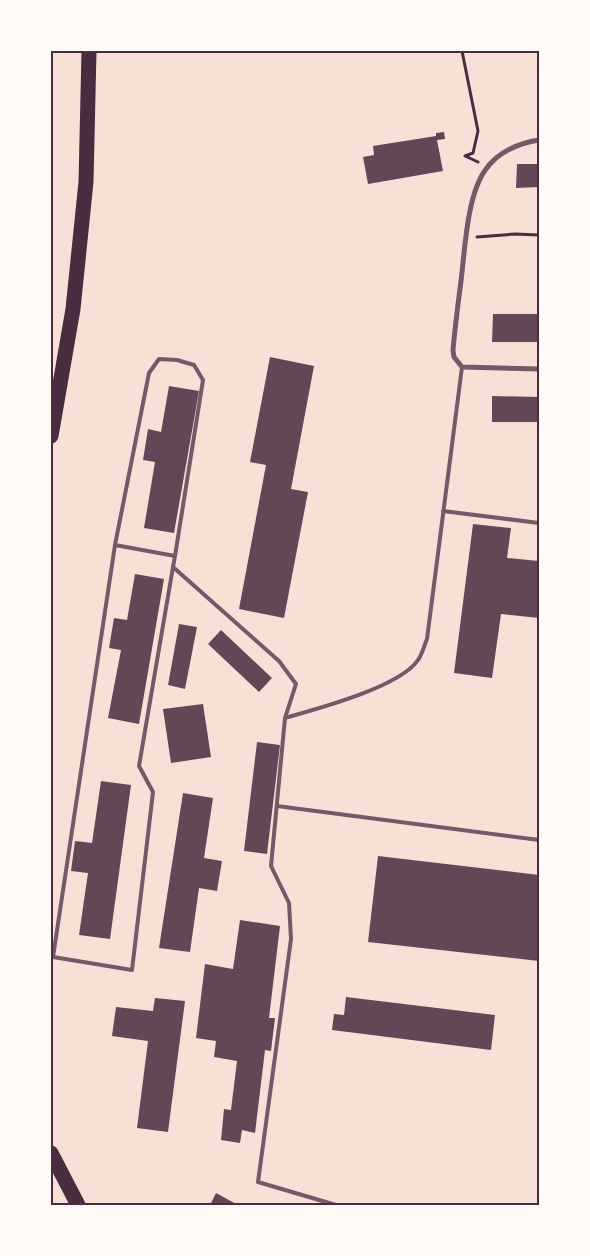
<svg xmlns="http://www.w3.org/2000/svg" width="590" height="1256" font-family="Georgia,serif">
<rect width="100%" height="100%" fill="#f7e1d7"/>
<path fill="#644757" d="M444,132L445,139L437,140L443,171L368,184L363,157L374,155L373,146L436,136V133Z
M517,164H539V187L516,188Z
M493,314H539V342H492Z
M270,357L314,366L291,489L308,492L284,618L239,609L266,465L250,462Z
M169,386L199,391L174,533L144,528L155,462L143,460L148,429L161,432Z
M492,396L539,397V422H492Z
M473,524L511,528L507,558L539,561V618L501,614L492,678L454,673Z
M135,574L164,579L139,724L108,718L121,650L109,648L114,618L127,620Z
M179,624L197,627L185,689L168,685Z
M221,630L272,678L259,692L208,644Z
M203,704L211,757L171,763L163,709Z
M257,742L280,745L267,854L244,851Z
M101,781L131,785L110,939L79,935L88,873L71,871L75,841L92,843Z
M183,793L213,798L204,858L222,861L217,891L199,888L190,952L159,948Z
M378,856L539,875V961L368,942Z
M240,920L280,926L269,1018H275L271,1051L265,1050L255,1133L242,1130L240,1143L221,1140L224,1109L231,1110L237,1061L214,1057L216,1041L196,1038L205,964L233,969Z
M346,997L495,1015L491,1050L332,1030L334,1014L344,1015Z
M155,998L185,1001L168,1132L137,1128L148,1041L112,1036L116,1007L153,1011Z
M216,1193L238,1205H210Z"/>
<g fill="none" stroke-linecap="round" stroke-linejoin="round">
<path stroke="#4a2c40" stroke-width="3" d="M462,51L478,131L473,153L465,156L478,162
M477,237L515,234L539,235"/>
<path stroke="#755966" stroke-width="4" d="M443,511L539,523
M115,545L53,957L132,970L153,792L139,766L173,567
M175,556L115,545L149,373L159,359L177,360L194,365L203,380L175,556L173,567L279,661L296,684L285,718L271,866L289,903L291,939L258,1182L336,1205
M285,718C317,709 400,687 418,660C422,655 424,646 427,639L462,367
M277,806L539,840"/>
<path stroke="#755966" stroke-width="5" d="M539,140C519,143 498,152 486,169C467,194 465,249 461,281C458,304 455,327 453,350L454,357L462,367L539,369"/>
<path stroke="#4a2c40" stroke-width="15" d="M51,436L73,309L86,182L89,51
M51,1153L78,1205"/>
</g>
<rect width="590" height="1256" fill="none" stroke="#fffaf5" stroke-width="105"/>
<rect x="52" y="52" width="486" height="1152" fill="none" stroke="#4a2c40" stroke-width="2"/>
</svg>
